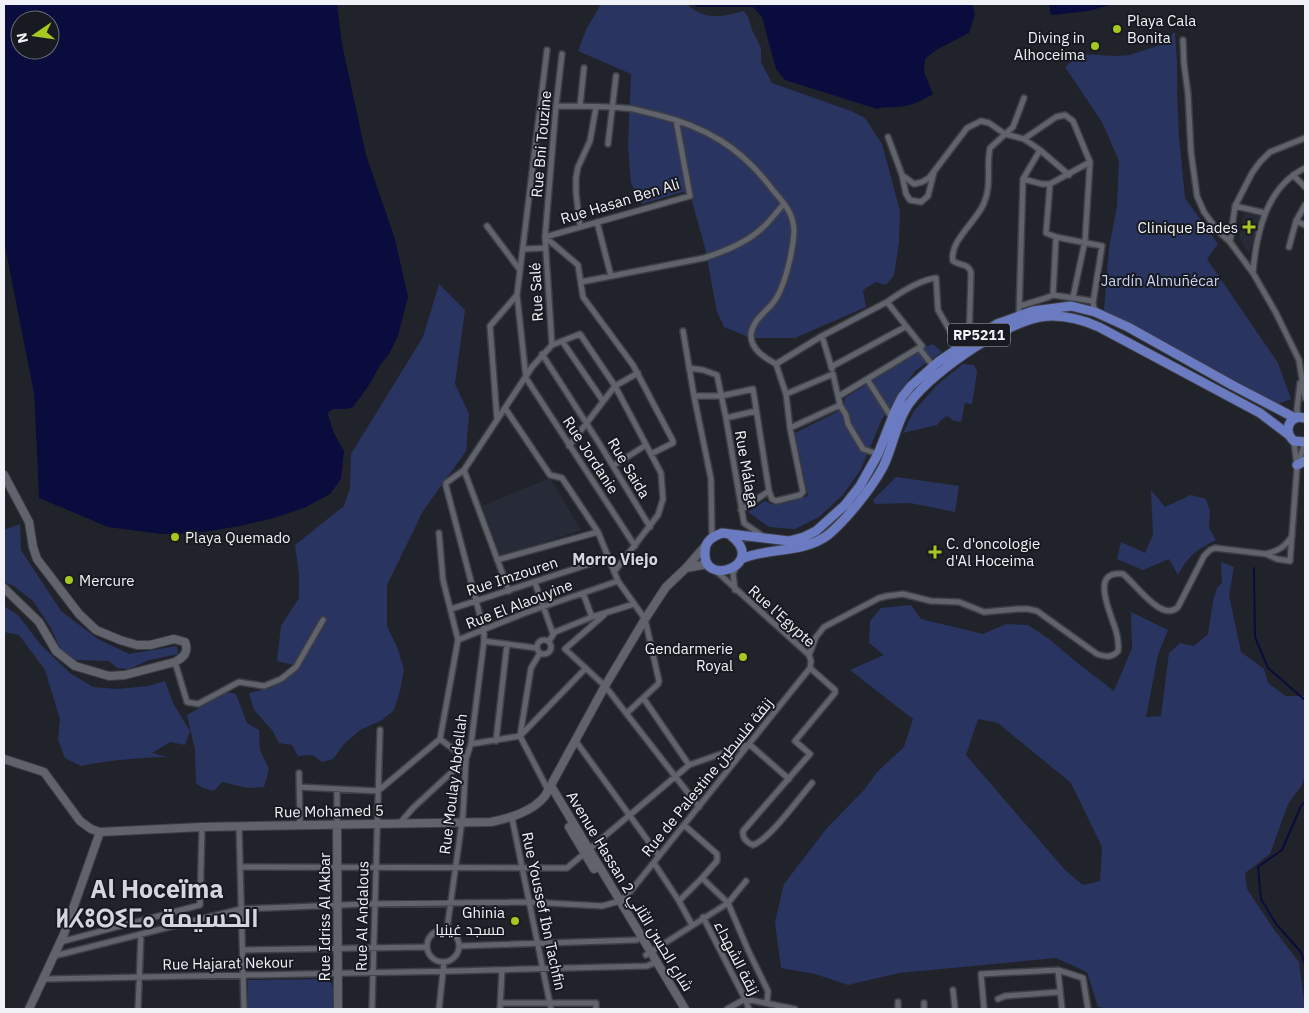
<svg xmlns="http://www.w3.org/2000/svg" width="1309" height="1013" font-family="'IBM Plex Sans',Cairo,'Noto Sans Tifinagh',sans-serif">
<rect width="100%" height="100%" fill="#21232b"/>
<path fill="#272b38" d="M1244,214L1260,216L1249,254L1239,238Z
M550,478L581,530L501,557L482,506Z"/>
<path fill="#2a3460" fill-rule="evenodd" d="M601,4H687C705,21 722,17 744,11L748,17L752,30L761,48V62L772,83L851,111L865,118L882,144L900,211L899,243L894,275L886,285L876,282L863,290L866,307L795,338H751L724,327L717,312L705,248L689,190L642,204L631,183L628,147L631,74L578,51L586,30Z
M1175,32L1177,62V91L1179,136L1185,198L1218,244L1207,259L1278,363L1291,399L1278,404L1104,310L1109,248L1117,206L1119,161L1102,122L1065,67L1080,54L1117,56L1130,55L1160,45Z
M439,284L465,310L455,384L469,414L466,451L423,511L387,585V626L397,647L404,669L400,691L394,710L382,720L360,730L345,743L333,759L322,762L313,755L298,756L292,745L279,743L272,730L254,710L249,693L271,688L298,666L277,661L281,626L299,598V574L295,545L344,506L350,488L351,454L423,337Z
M933,344L942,352L915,371L882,419L860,471L842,496L819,517L795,529L769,527L748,512L765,501L774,505L808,496L795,433L843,409L845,398L925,347Z
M963,364L974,365L977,372L972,404L965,403L961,422L954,421L947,416L940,421L937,425L903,433L914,411L938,384Z
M896,477L959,486L955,512L910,503L875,504L873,500Z
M1151,490L1165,507L1191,495L1206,499L1210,511L1209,528L1216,540C1196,550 1189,555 1178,575L1169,559L1143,570L1117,559L1121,542L1145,553L1153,535Z
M20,524L21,550L61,611L98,639L129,654L177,646L178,654L149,660L129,669L117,668L109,661L74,660L61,651L52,630L34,602L14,586L4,582V530Z
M1221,562L1234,567L1229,595L1241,652L1264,669L1268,683L1286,696H1305V775L1302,785L1288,804L1270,854L1245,873L1247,889L1275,931L1299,962L1305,1009H1113L1098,1007L1087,972L1056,958L899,973L848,985L815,974L781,968L775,922L784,884L827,828L864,790L877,772L904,747L913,719L850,670L884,655L869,643L870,621L881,608L911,605L921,619L983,634L1006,624L1028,625L1049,639L1075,661L1114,691L1132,648L1131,612L1168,630L1158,655L1146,717L1161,716L1169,653L1180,643L1194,646L1208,634L1213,601L1217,588L1222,582ZM978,719L998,723L1071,783L1102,847L1100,881L1083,885L1065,870L966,755Z
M4,606L18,615L41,645L70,673L93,687L117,689L148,686L165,681L173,703L190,731L185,745L170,742L152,753L166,757C137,758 109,760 81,766L65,758L58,740L60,719L45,670L19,635L4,632Z
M227,692L236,694L247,723L259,730L260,750L269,769L264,787L248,788L222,782L214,791L203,788L196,783L195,750L187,715Z
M325,979C337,983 333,999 333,1009H248V980Z"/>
<path fill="#090c3c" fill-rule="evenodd" d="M4,4H337L342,44L366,155L395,239L408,297L398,336L389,354L381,364L367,388L353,407L346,409H333L329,412L328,415L334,433L344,451L341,479L330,494L306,507L274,518L240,526L197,533L161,534L108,527L39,498L34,394L4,242ZM20,20H50V50H20Z
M693,4H972L975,14L969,33L936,50L925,59L924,72L933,94C921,101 911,106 898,107C890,108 884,106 877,109L785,80L776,69L762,17L753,7H697Z
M1049,4H1113L1089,11L1051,15Z"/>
<path fill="#21232b" d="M4,242L34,394L39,500L36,498L32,395L4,255Z"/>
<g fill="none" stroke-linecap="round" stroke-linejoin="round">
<path stroke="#090c3c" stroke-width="2" d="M1254,568L1255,637L1268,668L1305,700
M1305,801L1301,806L1282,850L1258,867L1261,899L1276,924L1301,952L1305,965"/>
<defs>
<path id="street" d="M1183,40L1184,64L1188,94L1191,152L1197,196L1204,212L1218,231L1230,242L1253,273L1276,313L1299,360L1305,398
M547,50L517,295L526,378L635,546
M556,106C578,106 602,106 624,108C634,108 644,112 654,114C704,126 741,147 772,189C783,202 794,213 794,232C793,250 786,281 777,297C770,310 753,318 751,334C750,349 765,358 776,364
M580,106L584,68
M888,137L902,175L906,194L910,200L921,202L928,196L934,172
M1024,139L1056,117L1065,115L1073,121L1090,162L1085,241L1073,297
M608,144L616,76
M1090,162L1050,184L1046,233L1056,237L1102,246L1093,303L1095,312
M902,175L914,184L922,182L929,178L967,128L981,121L989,123L1005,134L1024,139L1040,150L1069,175
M1293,175L1305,187
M1023,179L1042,184H1050
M1235,206L1265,213
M1296,221L1305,225
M597,222L611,276
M487,226L520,270
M580,227L576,193V178L578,167L590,141L596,107
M545,237L578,265L583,297L633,365L673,441V443L651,454
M545,237L690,196L676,120
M1230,242L1235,206L1252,173L1260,162L1270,152L1305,138
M1289,247L1296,221L1305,205
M524,249L546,248
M1253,273C1256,234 1266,187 1305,168
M581,282L704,258C723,252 744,244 760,230C769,223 776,212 784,204
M1053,295L1056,237
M1020,306L1046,298L1053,295L1093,301
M1019,315L1023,179L1040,150
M683,331L694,396L711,479L712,537
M822,336L832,369
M562,341L603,401
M969,341L971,273C969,263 960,266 953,261C949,241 977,221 984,203C992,185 986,166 990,148L1013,127L1024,98
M552,345L545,237L556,106L562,54
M919,348L933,366
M542,354L599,443L650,527
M831,367L905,327
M689,368L703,370L717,375L726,418L744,523L761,535
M867,379L892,418
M786,394L833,374L840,405L846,415L848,424L863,449L878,454
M694,396H721L753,389L769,491L772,499L776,501L800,495L803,492L790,428L786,394L776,364L822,336L887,302C901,292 919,280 936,278L938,310L960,348
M839,396L922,346L887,302
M505,408L550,475L562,478L598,532L618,581L645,619L659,681L658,684L627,713
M1298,417L1297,409L1300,383
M726,418L756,411
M497,419L490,326L517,295
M790,428L840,405
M569,446L615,386L638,373
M1298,464L1305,442
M613,466L646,445
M464,470L509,591
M741,510L769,491
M439,533L443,580L458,640L440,739
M1266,554L1277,559L1290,561L1297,467L1294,441
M497,560L598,532
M535,583L553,634
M735,590L733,574L736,567
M583,593L592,617
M451,609L608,558
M537 647a7 7 0 1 1 14 0a7 7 0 1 1-14 0Z
M458,640L525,613L618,581
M484,641L537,648
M549,641L555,632L592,617L634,604
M565,649L605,686L699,807
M565,649L604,615
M540,653L531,668L520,736L548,790
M809,655L816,637L824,627L879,598L887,596L903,594L931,601L959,602L984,612L1018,609H1028L1037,611L1097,654C1106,657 1112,658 1118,651C1119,644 1118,638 1116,631C1112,616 1088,569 1123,574C1136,584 1162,623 1178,607L1204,556L1210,550L1215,548L1266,554C1278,551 1285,547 1292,536
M175,662L187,702L198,704L239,682L264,686L281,679L296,667L323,620
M810,668L835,690V693L795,741L810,754L743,831C742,838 746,842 753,845C769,840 800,797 812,783
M644,699L689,765
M575,740L659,856
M496,741L507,644
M471,744L520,736L586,668
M299,773L300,825
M299,787L378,791L440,739
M512,818L551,1009
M400,823L413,808L466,759L440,739
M337,824V789
M239,826L244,1009
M654,863L679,901L692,925
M240,867L567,868L689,765L749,744L789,779
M702,878L728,903L748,950L768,991L767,1003
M679,901L702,878L717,861V854L684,825
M703,917L745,999L749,1009
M447,929L463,814L466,759L471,744L484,641V631L446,486V483L464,470L532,367L552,345L580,334L615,386L661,473L663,499L658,515L614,572
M427 946a16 16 0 1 1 32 0a16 16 0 1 1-32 0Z
M60,942L200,905L202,827
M460,946L637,940
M243,950L427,947
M646,955L728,903L746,881
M54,956L241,909L366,904L529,902L602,906L620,901L630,892L810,668L811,661L809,655L715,570
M1058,970L1083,978L1088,1009
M44,979L454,971L647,966L656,962
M953,990L955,1009
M998,999L1005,996L1059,992
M501,1003H596V1009
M138,1009L141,934
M372,1009L380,730
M439,1009L444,962
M500,1009L502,970
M727,1009L745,999L795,1009
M898,1009V1002
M924,1009V1003
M984,1009L981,974L1058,970L1062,1009"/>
<path id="secondary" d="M4,475L29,522L33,547L37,559L79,614L96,630L120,640L137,645H150L174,639L185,642C189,652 184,657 175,662L125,675L109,676L75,666L56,651L39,622L4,588
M686,568L708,564
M4,759L44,772L80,821L91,829L100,832L202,827L491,822C510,818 532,812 545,796L605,686L645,619L666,587L686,568L706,545
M551,786L685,1009
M337,824L338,1009
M569,827L594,869
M29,1009L64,934L100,832"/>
<path id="primary" d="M1305,418L1298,417L1292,420C1286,427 1287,435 1294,441L1305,442
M1297,465L1305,461
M730,535C769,564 702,589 705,552C705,541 712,537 722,533L789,541L804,537L816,531L845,505L860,486L878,454L895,411L902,397L911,386L938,362L969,341L997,324L1033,311L1071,306L1095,312L1128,327L1232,385L1295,418
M741,559C769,547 802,554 828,535C846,520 872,488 883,467C892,449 895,428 905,410C923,377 1002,324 1040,317C1060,314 1081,319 1099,327L1260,413L1289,435"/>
</defs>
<use href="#street" stroke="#3e3f45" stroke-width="8"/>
<use href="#secondary" stroke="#3e3f45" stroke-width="10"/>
<use href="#primary" stroke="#3e3f45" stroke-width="11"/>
<use href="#street" stroke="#60636c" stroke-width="5"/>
<use href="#secondary" stroke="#60636c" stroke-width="8"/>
<use href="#primary" stroke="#6a7bc1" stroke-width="9"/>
</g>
<g fill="#a6c821" stroke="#181a21" stroke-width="2">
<circle cx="1117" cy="29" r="5"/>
<circle cx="1095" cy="46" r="5"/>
<path d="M1246.5 219.5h5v5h5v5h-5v5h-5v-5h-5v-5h5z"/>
<circle cx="175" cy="537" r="5"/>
<path d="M932.5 544.5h5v5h5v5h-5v5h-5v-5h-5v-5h5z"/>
<circle cx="69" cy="580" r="5"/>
<circle cx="743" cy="657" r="5"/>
<circle cx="515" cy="921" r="5"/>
</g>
<g text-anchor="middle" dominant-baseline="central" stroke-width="4" stroke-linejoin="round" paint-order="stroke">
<rect fill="#181a21" stroke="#b0b1b8" stroke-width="1" x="948" y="323.5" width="62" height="23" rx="4"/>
<g font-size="14" font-weight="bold" fill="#f1f2f8">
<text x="979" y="335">RP5211</text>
</g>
<g font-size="15" fill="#f1f2f8" stroke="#181a21" text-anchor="start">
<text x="1127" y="20">Playa Cala<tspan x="1127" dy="17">Bonita</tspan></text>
<text x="1085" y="37" text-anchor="end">Diving in<tspan x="1085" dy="17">Alhoceima</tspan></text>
<text x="1238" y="227" text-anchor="end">Clinique Bades</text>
<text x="185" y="537">Playa Quemado</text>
<text x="946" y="543">C. d'oncologie<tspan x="946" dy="17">d'Al Hoceima</tspan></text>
<text x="79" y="580">Mercure</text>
<text x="733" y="648" text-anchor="end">Gendarmerie<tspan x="733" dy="17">Royal</tspan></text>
<text x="505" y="912" text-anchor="end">Ghinia<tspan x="505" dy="17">مسجد غينيا</tspan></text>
</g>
<g font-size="15" fill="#f1f2f8" stroke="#181a21">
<text transform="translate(541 144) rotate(-85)">Rue Bni Touzine</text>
<text transform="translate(620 201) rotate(-17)">Rue Hasan Ben Ali</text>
<text transform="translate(536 292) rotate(-93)">Rue Salé</text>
<text transform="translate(591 455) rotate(57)">Rue Jordanie</text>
<text transform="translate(629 468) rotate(59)">Rue Saida</text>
<text transform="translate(747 469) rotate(80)">Rue Málaga</text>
<text transform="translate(512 576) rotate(-18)">Rue Imzouren</text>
<text transform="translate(519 604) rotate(-21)">Rue El Alaouyine</text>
<text transform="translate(782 616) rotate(42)">Rue l'Egypte</text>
<text transform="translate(707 777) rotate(-51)">Rue de Palestine زنقة فلسطين</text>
<text transform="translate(453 784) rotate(-83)">Rue Moulay Abdellah</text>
<text transform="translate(329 811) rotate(-1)">Rue Mohamed 5</text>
<text transform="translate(630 891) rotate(59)">Avenue Hassan 2 شارع الحسن الثاني</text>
<text transform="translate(544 911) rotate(78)">Rue Youssef Ibn Tachfin</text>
<text transform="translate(362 916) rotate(-89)">Rue Al Andalous</text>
<text transform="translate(324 917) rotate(-90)">Rue Idriss Al Akbar</text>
<text transform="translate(737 958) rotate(63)">زنقة الشهداء</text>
<text transform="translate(228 963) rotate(-1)">Rue Hajarat Nekour</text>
</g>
<g font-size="15" fill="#c8d2f4" stroke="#181a21">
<text x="1160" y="280">Jardín Almuñécar</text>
</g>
<g font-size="16" font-weight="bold" fill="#d3d6e1" stroke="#181a21">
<text x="615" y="559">Morro Viejo</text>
</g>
<g font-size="25" font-weight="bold" fill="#d3d6e1" stroke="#181a21">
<text x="157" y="888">Al Hoceïma<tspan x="157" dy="29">ⵍⵃⵓⵙⵉⵎⴰ الحسيمة</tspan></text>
</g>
</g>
<rect width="1309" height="1013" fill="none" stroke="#f1f2f8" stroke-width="10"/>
<g transform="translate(35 35) rotate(257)"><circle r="24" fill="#181a21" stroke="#6f7077"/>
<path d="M0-4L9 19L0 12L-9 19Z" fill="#a6c821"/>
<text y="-8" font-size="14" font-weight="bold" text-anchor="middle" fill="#f1f2f8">N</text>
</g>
</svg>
